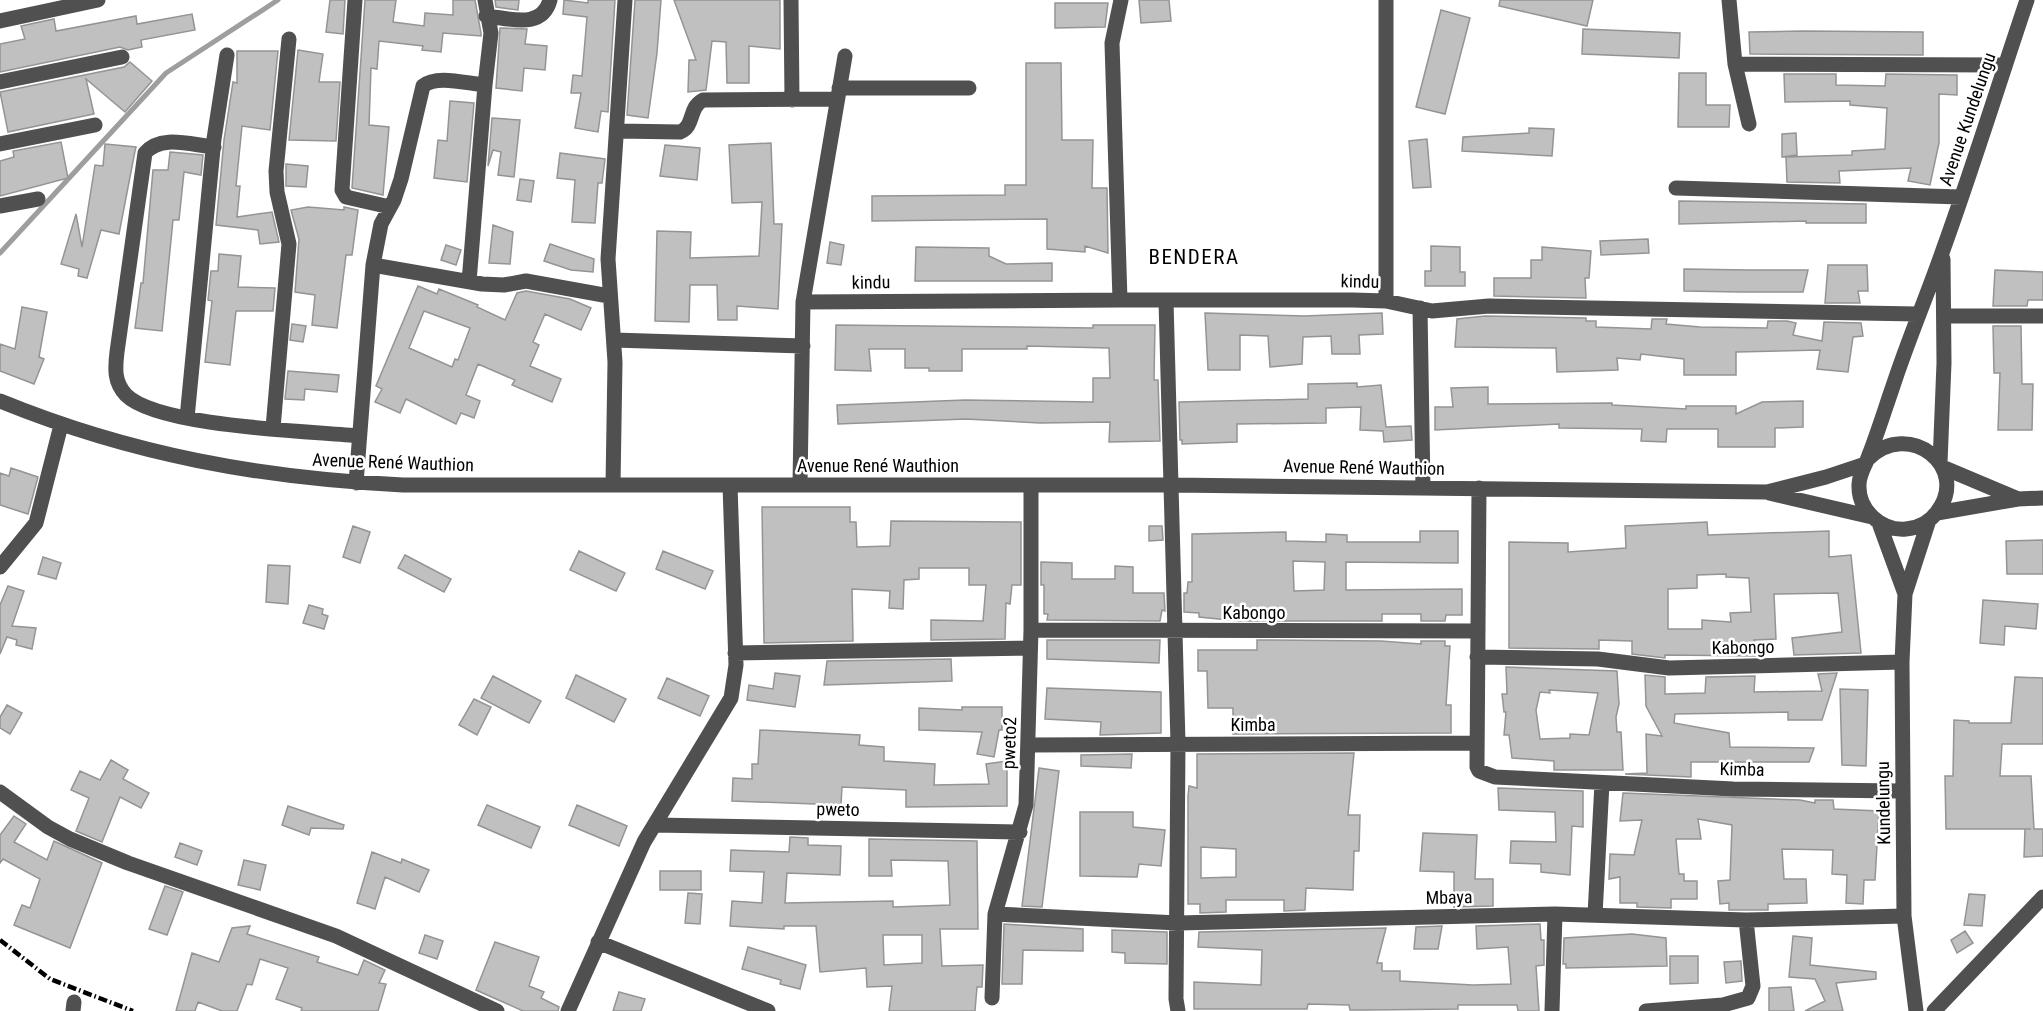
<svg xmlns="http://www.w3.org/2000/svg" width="2043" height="1011" font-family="'Roboto Condensed',sans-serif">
<rect width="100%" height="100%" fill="#fff"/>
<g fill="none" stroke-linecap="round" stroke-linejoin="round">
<path stroke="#9e9e9e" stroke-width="5" d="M0,253L166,73L278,0"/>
</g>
<path fill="#c0c0c0" stroke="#949494" stroke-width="1.5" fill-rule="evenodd" d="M330,0H345L343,34L326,32Z
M365,0H396L393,22L424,26L425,13L453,15V0H475L481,33V36L443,33L441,52L422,50L423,46L379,41L377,69L371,68L369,125L389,127L383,195L352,188Z
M495,0H519L518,10L496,7Z
M564,0L588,3V0H615L608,112L601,111L598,132L575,128L581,93H571L573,75L582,76L587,17L563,14Z
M635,0H661L657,53L648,118L627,115Z
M674,0H780V49L749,46V83H727L726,42L712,41L706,90L688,92L689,60H696Z
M1139,0H1169L1171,21L1141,23Z
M1500,0H1593L1587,26L1499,6Z
M1055,3H1108L1105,27L1055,28Z
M1441,10L1470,18L1445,114L1416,107Z
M192,14L195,30L141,40L142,47L128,50L120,47L0,72V44L25,39L21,26L54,19L56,31L136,16L137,24Z
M500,28L527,29L525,44L547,46L545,70L524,68L522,91L496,88Z
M1583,29L1680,33L1679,58L1582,54Z
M1803,31L1923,32V55L1750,54L1749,32Z
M298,50L323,54L319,82H340L336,141L289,140Z
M237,51H278L270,130L242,126L236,186H240L237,217L272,212L279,242L260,244L258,230L216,225L224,140L233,82L237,83Z
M130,62L152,81L125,112L86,79L94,114L8,132L0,92L124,67Z
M1026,63H1061L1062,140H1093L1092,188H1107L1108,253L1085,246V252L1047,249V219L872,221V196L1005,195V185H1026Z
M1679,73H1706V105H1730L1729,127H1678Z
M1784,74H1836V85L1885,86L1886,74L1957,75V95L1939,94V143L1930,185L1908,181L1911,168L1839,171L1840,183L1787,182L1786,157L1852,155V151L1885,149L1887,108L1850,105V101L1785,102Z
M450,101L474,103L467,182L434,178L438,140L447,141Z
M492,118L520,120L514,177L498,175L501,152L493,150L488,166Z
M1529,128L1554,129L1552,156L1462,151L1463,137L1529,133Z
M1796,133L1797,155L1782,157V134Z
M1427,139L1431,187L1413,188L1409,141Z
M61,142L68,178L0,196V161L14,157L13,151Z
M771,143L774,224H782L778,309L737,306V320H718L717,285H690L689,322L655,321L657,231L691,232L690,258L759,256L762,202L732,203L729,145Z
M105,144L136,147L135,151L119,234L101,230L87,278L78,276L79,269L61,264L76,214L82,247L95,165L103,166Z
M665,145L700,148L697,180L660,176Z
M170,152L203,155L201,175L184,172L179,220H173L162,331L135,328L141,283H143L153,170H168Z
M560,153L605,159L602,183H598L595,223L572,222L575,180L557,178Z
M286,164L308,166L306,187L286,186Z
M520,179L534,181L531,202L517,200Z
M1679,201L1866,204V223H1806V221L1679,224Z
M308,207L344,210V207L358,210L352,255H346L337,328L312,325L315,295L295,292L299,239L291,210Z
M493,225L513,232L510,264L489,263Z
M1648,239L1649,253L1601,255L1600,241Z
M830,242L844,245L841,265L827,263Z
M550,244L594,259L593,272L571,270L544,261Z
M446,245L461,250L456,265L441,260Z
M1431,246L1460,247V272H1465V286H1425V271H1431Z
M916,247L989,248V256L1006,264L1052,263V281H915Z
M1542,247L1591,251L1589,278H1585L1586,298L1494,296V278H1531V260H1542Z
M219,254L241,256L238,287L275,288L273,311H236L230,365L205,362L212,301L208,300L211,271H218Z
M1828,265H1867L1868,291H1858L1860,303H1825Z
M1684,269L1748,270H1808L1803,292H1741L1684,291Z
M1995,270L2043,272V300H2028L2027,306H1993Z
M418,286L437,294L439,289L478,305L477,307L505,320L517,293L526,291L570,299L591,308L581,330L545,314L533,342L539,345L530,366L561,379L552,402L512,385L515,380L478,364L466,395L480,401L474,418L461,413L456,424L406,399L400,413L375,402L382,389L376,386ZM424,311L470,328L458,360L455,359L452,367L409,348Z
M22,307L47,312L39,357L44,359L34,384L0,371V344L15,349Z
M1205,313L1304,316L1382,313L1383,334L1359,335L1360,354H1332L1331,336L1303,337L1302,364L1270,367L1268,336L1240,335V370H1208Z
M1485,316L1586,318V321H1596V327L1651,329L1652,319H1667L1666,324L1700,327L1767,328L1768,321H1787L1796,323L1793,335L1822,341L1824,322L1861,323L1863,336L1853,337L1848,372L1817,369L1820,350L1736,352V375H1684V359L1641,354L1640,360L1617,358L1618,370L1557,372L1556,348L1455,347L1457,319Z
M292,324L306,326L303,342L290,340Z
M836,325L1093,328V325H1155L1154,380H1158L1160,441L1109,442L1110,422L1040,423L966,419L838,424L837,405L965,400L1093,402V378H1110L1109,348L1027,346V349H962V371H929V368H905V349H869L871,371L835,370Z
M1993,326H2021L2022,384H2033L2032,430H1998L2000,373H1994Z
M288,371L339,375L337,392L305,389L304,400L285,399Z
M1357,383V387L1381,385L1386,427L1411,426L1412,440L1384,442L1383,431L1360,430L1361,407L1326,408V423L1237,424V442L1182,444V440H1180L1179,402L1308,399V384Z
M1488,387V404L1612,403V405L1686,409V406H1736V414L1762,402L1803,401V427L1775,428V447H1718V429H1667L1666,442L1641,441L1642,429L1559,428V424L1435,430V407H1453L1451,388Z
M11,468L38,477L28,514L0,505V473L9,476Z
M762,507H850V522H856L857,547L890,546L891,521L1021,522V585H1012L1010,604L1006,603L1005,639L931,640V620L983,621L986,585H969V568H919V579L904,580L903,609L889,608L890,591L852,589L853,641L764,643Z
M1707,522L1708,535L1829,531V557L1851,555L1861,653L1794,655L1792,638L1842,632L1838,593L1774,594L1776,639L1754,640L1760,656L1665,655V658L1632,654V641L1599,640V649L1509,648V542L1568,543V552L1626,548L1625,526ZM1726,574V577L1749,578L1751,612L1730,613L1731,622L1702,620V629H1668V589L1697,588V575Z
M353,526L370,532L360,563L343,557Z
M1149,526H1162L1163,540L1149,541Z
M1420,531H1458V563L1346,562V590L1462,589V615H1446L1445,621H1421V614H1382V621H1239L1199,617V613L1184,612V593H1187L1188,582H1192V534L1286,532V541L1326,542V534L1347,535V542H1420ZM1293,561L1325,562L1324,590L1294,591Z
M2043,540V574H2007L2006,541Z
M579,551L625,573L616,591L570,570Z
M663,551L713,571L705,589L656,569Z
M405,555L451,579L444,592L398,568Z
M43,557L61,563L56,579L38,574Z
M1041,562L1072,563V579H1115V566L1133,567V593H1164L1165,611L1162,610L1160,621L1047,620L1048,614H1044V585H1041Z
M268,565L290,566L288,604L266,602Z
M8,586L24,591L12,626L36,628L32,649L16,645L17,640L7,637L0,654V605Z
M1983,600L2038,604L2036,629L2005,626L2004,645L1980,643Z
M309,605L323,609L322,614L328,616L324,629L303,623Z
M1047,640H1160L1159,663L1047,659Z
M1257,640L1381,641L1421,644V641H1445V646H1450L1446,705H1451V733L1233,734V708H1208L1207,671H1198V650H1257Z
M951,659L952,681L824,685L827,661Z
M1506,667L1617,671L1619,704L1616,717L1617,732H1621L1623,770H1554V761L1512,758L1509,735H1504L1506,712H1504L1502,694H1507ZM1549,690L1598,693L1589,735L1570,734V738L1540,739L1536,710L1540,692L1550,693Z
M775,673L800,676L795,707L747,700L749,685L773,689Z
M1837,673L1822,720H1788V712L1675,714L1674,723L1729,733L1730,747L1814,748L1809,762H1691V777L1625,774L1647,773L1646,734L1662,736L1646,706L1645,675L1665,677V694L1705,693L1706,677L1755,676L1754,692L1822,691L1818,674Z
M576,675L626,699L614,722L566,698Z
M493,676L541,701L529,723L481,698Z
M2015,677L2043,678V744H2002L2000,776H2031L2034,829H2043V856L2024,857L2025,829H2031H1946L1945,776H1953L1954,720L1969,721V723H2011Z
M667,678L709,696L700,716L658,698Z
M1047,688L1161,692V733L1100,735L1101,722L1045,719Z
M1840,689L1868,690L1866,766L1842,765Z
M474,699L491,707L477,735L459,725Z
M7,705L22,713L10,734L0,728V717Z
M962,707H1002V730H999L994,757L977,754L982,732L919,730V708L962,710Z
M760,730L860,735L859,745L884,747V761L935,764L934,785L989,784L986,764L1007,761V806L906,807V790L842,787L841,805L732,801L733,778L752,779V764H758Z
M1354,753L1348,815H1360L1359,851H1354L1353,890L1306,888L1305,910L1284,911V900H1226V912L1200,913V904H1188V796L1189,786L1197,788V754ZM1201,847L1236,849V877L1201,878Z
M1132,754L1131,768L1081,766V755Z
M111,760L128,770L123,779L149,793L141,808L120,797L102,842L76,831L89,798L71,790L80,771L100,780Z
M1039,768L1059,771L1042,907L1022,906Z
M1498,788L1583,791V827L1572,826L1570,875L1541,872V864L1510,863L1511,841L1556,842L1555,812L1499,810Z
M1623,793L1800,800L1815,803V800H1833L1834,809L1879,811L1875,880H1864L1863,904L1846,903L1847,875L1832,874L1833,850L1782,849L1784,879H1806L1807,903L1768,904V910H1729V903L1720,904L1718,881L1730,880L1732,825L1698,819L1701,839H1676L1679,874H1684V881H1697V899H1671V908L1637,907V903H1620V877L1609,879L1610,854L1634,855L1642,820L1620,821Z
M487,805L540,827L531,848L478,825Z
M577,805L627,826L619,846L569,825Z
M288,806L344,825L343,829L311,828L309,835L282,825Z
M1080,812H1133V827L1165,830L1161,866L1139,864L1137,877L1080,876Z
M14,816L26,824L14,842L47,860L54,841L102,863L70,948L14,925L22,905L30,908L40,879L3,859L0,863V835Z
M1423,833L1477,835L1475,879H1493V906L1454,907V872L1420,871Z
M790,837L808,838V845L841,846L840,875L787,873L785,903L893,901V907L950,905L948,861L891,860L892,876H869V839L977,841L978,929H940L942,966L983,965L982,987H977L975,1011H889L892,986L867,987L866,968L820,972L816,926H784V929L730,926L732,901L762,903L764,872L730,871L731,850L789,852ZM883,935H922V963L884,965Z
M180,843L202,851L197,865L175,857Z
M372,852L401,863L402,859L429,870L419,892L385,877L375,909L357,903Z
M244,860L266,865L260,890L238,885Z
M660,871H701V890H660Z
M165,886L183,892L167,935L149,929Z
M688,893L702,894L700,924L685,923Z
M1969,894L1985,895L1982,926L1964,925Z
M1004,924L1083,929V951L1023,950L1022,984H1002Z
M1540,924L1541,940H1544V965L1536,966L1539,1011H1518L1517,1005H1458V1009L1367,1010H1350L1349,1005L1308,1004L1307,1009H1194V982L1261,985L1262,950L1198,947L1199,932L1386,928L1377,963H1382V971H1400V981L1473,985L1511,984L1508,947L1477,949L1476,926Z
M250,926L247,934L319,957L317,962L358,975L364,960L385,970L379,983L386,984L378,1011H301L302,1008L276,999L288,968L260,959L252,985L247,984L237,1011H222L198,1002L195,1011H176L192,953L219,962L232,928Z
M1442,926L1438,949H1414L1416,927Z
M1112,930L1167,932V964L1125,963V953L1112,952Z
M1965,931L1973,943L1957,953L1951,940Z
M1632,934L1666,938L1667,966L1566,968V964H1563L1564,938Z
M425,935L443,941L437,959L419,953Z
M1793,936L1812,938L1810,965L1876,972V979L1836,983L1843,1011H1805L1825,1001L1815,979L1789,977Z
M495,942L539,957L529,986L544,992L541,998L559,1007L558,1011H523L476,990Z
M748,947L806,965L800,989L780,984L781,980L742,969Z
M1670,956H1698V983L1670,984Z
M1741,961L1742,981L1726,983L1724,962Z
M1791,987L1794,1011H1769V988Z
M619,992L645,999L641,1011H613Z"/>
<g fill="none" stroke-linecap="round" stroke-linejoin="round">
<path stroke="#505050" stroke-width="15" d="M355,0L342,190L346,197L390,207
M791,0L792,100
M1729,0L1735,64L1749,124
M486,16C509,18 542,30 550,0
M0,21L98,0
M1735,64L2005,65
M0,82L122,57
M839,88H969
M618,131L680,132C695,126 688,108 703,100L837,99
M0,144L95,125
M214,147C191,145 161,134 145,153L117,352C115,369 114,382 126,395C158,427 310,431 359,436
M1676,188L1961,197
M0,206L38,199
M373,265L482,284L504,285L526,281L609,296
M469,282L485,85
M1120,300H1353L1386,301L1432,311L1489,306L1917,314
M1166,301L1178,743L1176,999L1178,1011
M1386,301V0
M803,302L1120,300L1112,43L1121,0
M1420,308L1423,488
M1944,316H2043
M614,340L803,346
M0,401C132,455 261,478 403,485H1173L1767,492L1826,477L1865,464
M187,418L214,139L227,55
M273,428L289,244L277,192L276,171L289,39
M1868,459C1909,418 1971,468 1937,512C1930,522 1918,528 1906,529C1881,531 1858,510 1859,485C1859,473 1866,465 1869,455C1878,432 1885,409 1893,386C1908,340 1927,296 1943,250C1973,167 1999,83 2027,0
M1940,463L1944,363L1943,259
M1942,467L2018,499
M356,483L373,265L381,224L394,200L401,179L423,86C437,74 468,84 485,85L491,33L485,0
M800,484L803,302L845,56
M613,485L615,362L608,259L625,0
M1479,488L1477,767L1479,771L1495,777L1733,789L1901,791
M1769,493L1872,517
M1937,513L2018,499L2043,498
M1879,523L1905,594
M0,567L36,523L61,425
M1031,630L1477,631
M735,653L1030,648
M1477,657L1598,659L1669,668L1902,662
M1029,745L1477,743
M0,792L48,827L70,839L128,863L336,936L497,1011
M655,825L1020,832
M995,914L1178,923L1555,914L1746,920L1904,916
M1595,915L1602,783
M598,942L768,1011
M992,998L995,914L1026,805L1031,630V485
M73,1011L74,1002
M568,1011L644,842L731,698L736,665L730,485
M1552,1011L1555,914
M1646,1011L1723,1005L1748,998L1753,986L1746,920
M1916,1011L1904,916L1902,662L1905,594L1929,520
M1934,1011L2043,897"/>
<path stroke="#000" stroke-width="4.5" stroke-dasharray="9 3 1.5 3" stroke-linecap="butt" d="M0,940L50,979L133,1011"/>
</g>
<g text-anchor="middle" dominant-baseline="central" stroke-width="5" stroke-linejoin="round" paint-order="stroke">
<g font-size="18" fill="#000" stroke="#fff">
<text transform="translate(1967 119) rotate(-71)">Avenue Kundelungu</text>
<text transform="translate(1360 281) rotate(1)">kindu</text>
<text transform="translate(871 282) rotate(-1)">kindu</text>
<text transform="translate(393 462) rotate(2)">Avenue René Wauthion</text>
<text x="878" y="465">Avenue René Wauthion</text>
<text transform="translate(1364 467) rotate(1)">Avenue René Wauthion</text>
<text x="1254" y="612">Kabongo</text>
<text transform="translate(1743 647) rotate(-1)">Kabongo</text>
<text x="1253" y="724">Kimba</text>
<text transform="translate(1009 743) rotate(-88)">pweto2</text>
<text transform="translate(1742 769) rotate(1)">Kimba</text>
<text transform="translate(1883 803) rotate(-91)">Kundelungu</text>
<text transform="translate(838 809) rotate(1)">pweto</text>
<text transform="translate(1449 897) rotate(-1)">Mbaya</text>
</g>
<g font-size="21" letter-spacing="1.5" fill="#000" stroke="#fff">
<text x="1194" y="257">BENDERA</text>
</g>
</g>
</svg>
